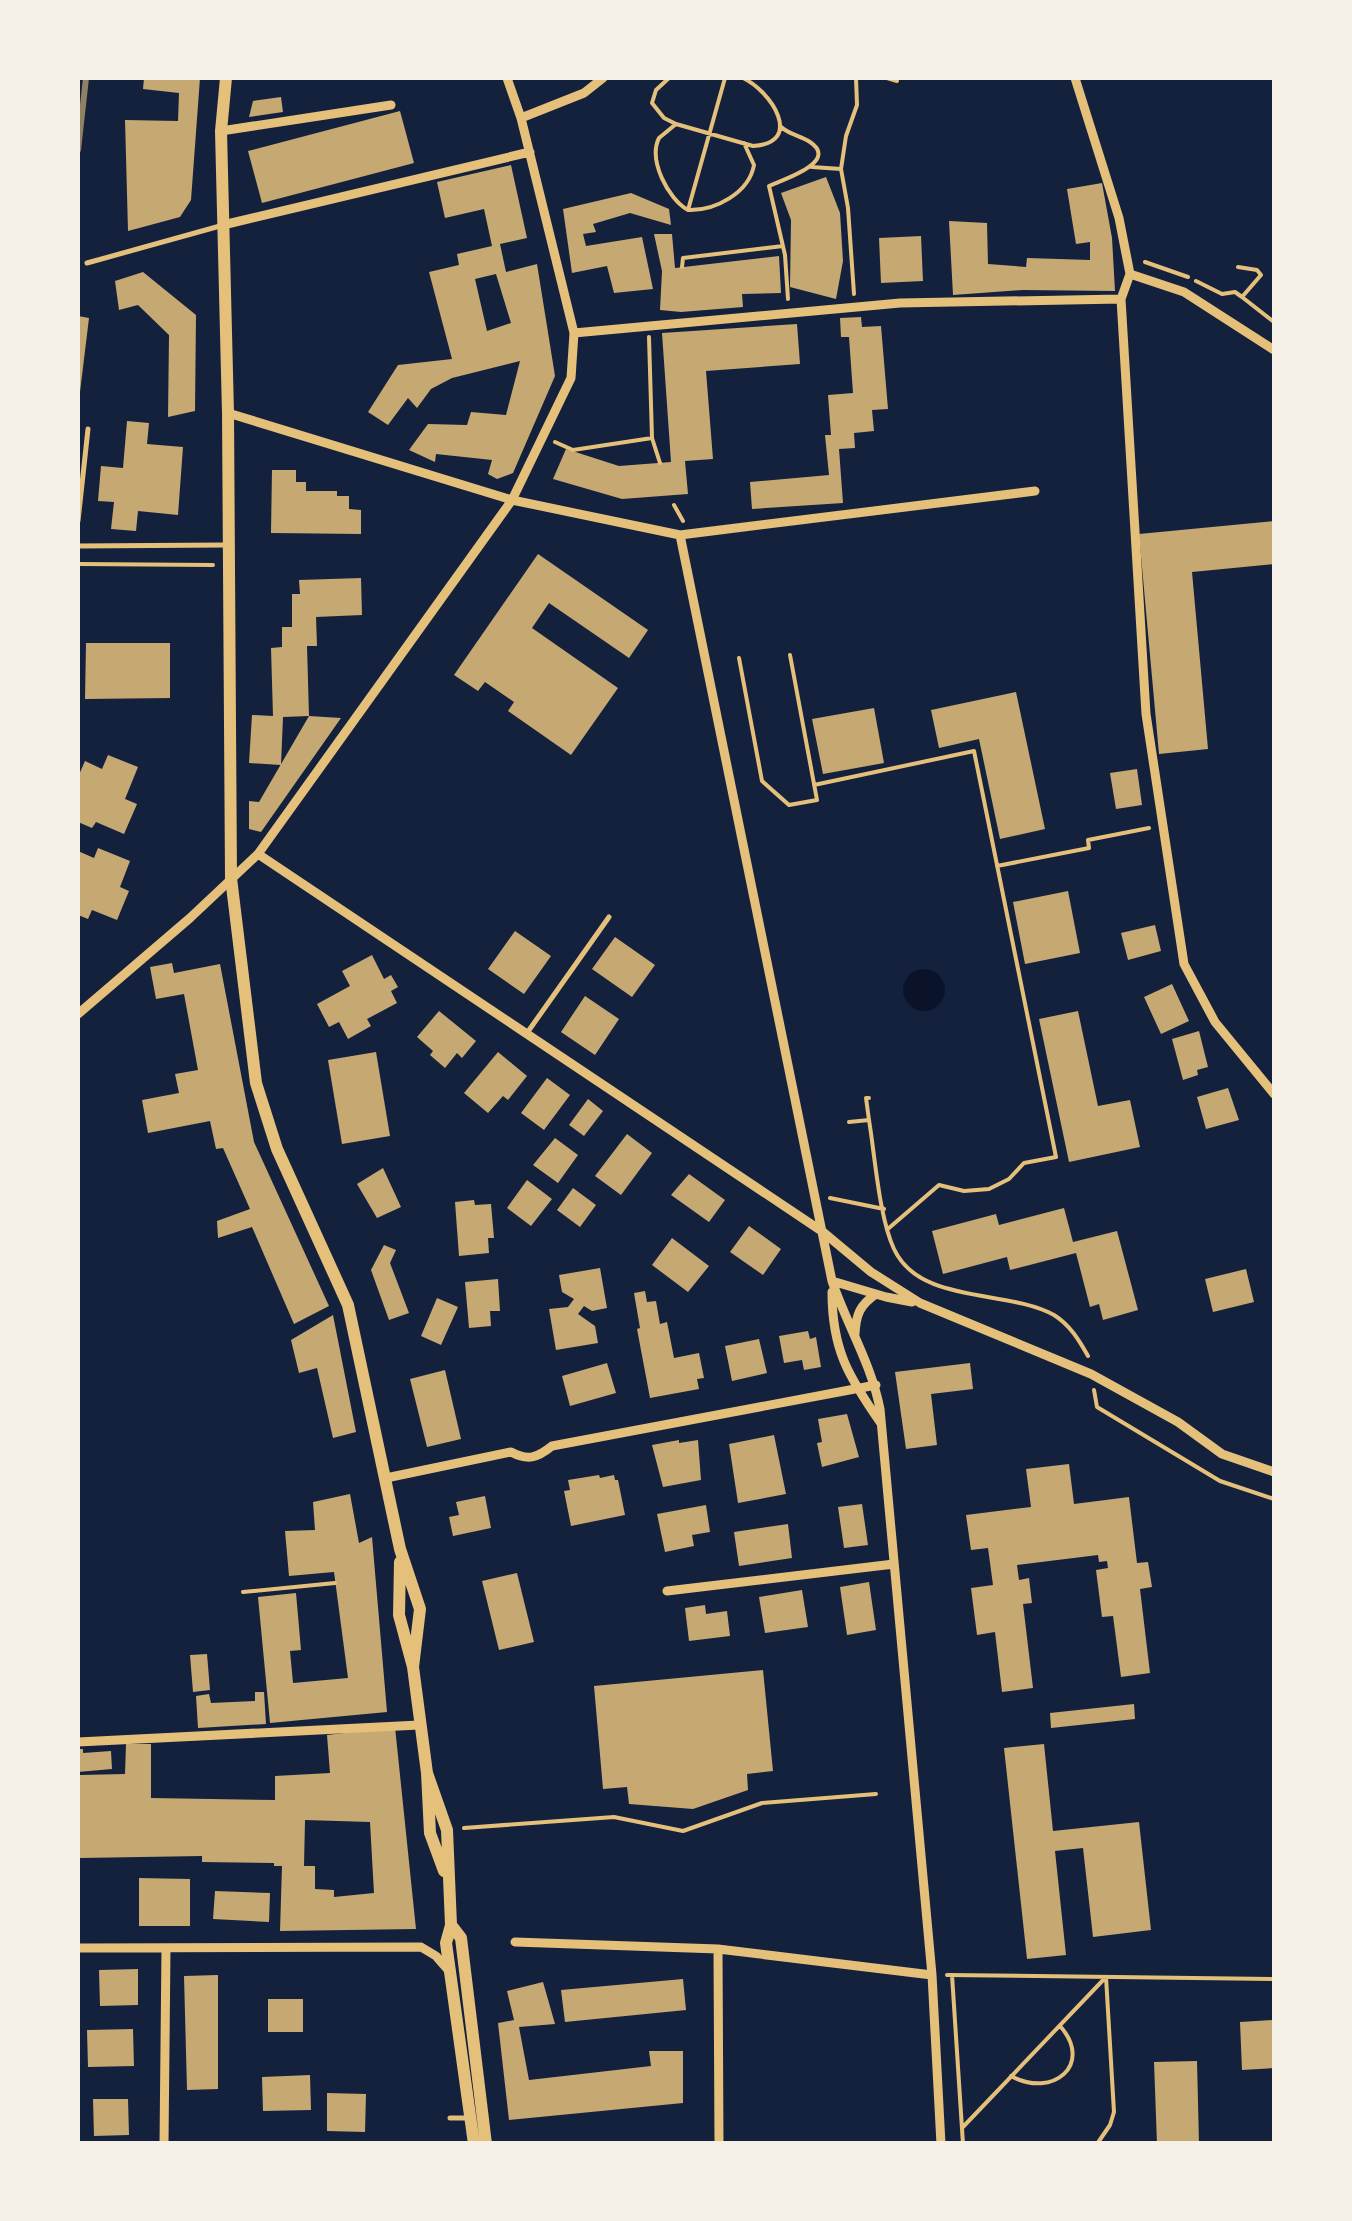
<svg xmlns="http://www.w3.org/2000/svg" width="1352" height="2221" font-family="'Playfair Display',serif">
<rect width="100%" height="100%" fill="#14213d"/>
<path fill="#0b132b" d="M903 990a21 21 0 1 1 42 0a21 21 0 1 1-42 0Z"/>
<path fill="#c6a872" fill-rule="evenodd" d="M144,78H200L191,200L180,217L128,231L125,120L178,121L179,93L143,89Z
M281,97L283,112L249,117L253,101Z
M400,111L414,163L262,203L248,151Z
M511,165L527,238L500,244L506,272L537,264L555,376L513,473L497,479L488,474L492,460L436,454L435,462L409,450L428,424L467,425L471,412L506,415L520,361L452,378L431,389L417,408L408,398L388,425L368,412L398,365L452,359L429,272L459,265L457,254L492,246L484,209L445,218L437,182ZM496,274L511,323L487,331L475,279Z
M826,177L840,213L843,261L836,299L790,287L791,220L781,193Z
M1102,183L1112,238L1115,291L1023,290L953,295L949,221L987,223L988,264L1026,267L1027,258L1090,260V242L1076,244L1067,189Z
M631,193L669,209L671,225L630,213L593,224L596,232L583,234L586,246L642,237L653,289L614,293L607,266L572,273L563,209Z
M654,234H672L675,268L779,256L781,293L742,294L743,307L681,312L660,310L662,271Z
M921,236L923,281L881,283L879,238Z
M143,272L196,315L195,411L168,417L169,335L138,305L119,310L115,281Z
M78,316L89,318L80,392H78Z
M861,317L862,327L881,326L888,409L872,410L874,431L854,433L855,448L839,449L843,503L752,509L750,482L829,475L825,435H831L828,395L853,393L849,337H841L840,318Z
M797,324L800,364L706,371L713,459L685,461L688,494L622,499L553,479L566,449L619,466L671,462L662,333Z
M127,421L149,423L147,444L183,447L178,515L138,511L136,531L111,529L114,502L98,501L101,466L123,468Z
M272,470H296V482H306V491H337V496H349V509L361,510V534L271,533Z
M1274,521V564L1192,572L1208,749L1159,754L1139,534Z
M538,554L648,630L629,658L549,603L532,628L618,688L571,755L508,711L514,702L485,682L478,691L454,675Z
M361,578L362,615L316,617L317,646H307L309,716L283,717L281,765L249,763L252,715L273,716L271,648L282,647V627H292V594H300L299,580Z
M86,643H170V698L85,699Z
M1016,692L1045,829L1000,839L979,739L939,748L931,710Z
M874,708L884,763L823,774L812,719Z
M309,716L341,718L261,832L249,829V801L259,802Z
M108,755L138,767L125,799L137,804L124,834L96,822L92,828L78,822V777L85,761L102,769Z
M1137,769L1142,805L1116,809L1110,773Z
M98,848L130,861L120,887L129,891L117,920L92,910L88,919L78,915V851L94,858Z
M1068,891L1080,953L1025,964L1013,902Z
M1155,925L1161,951L1128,960L1121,933Z
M515,931L551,956L524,994L488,969Z
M615,937L655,965L632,997L592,969Z
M372,955L384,979L391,975L398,987L391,991L397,1003L367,1019L371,1026L348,1039L339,1022L329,1027L317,1004L350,986L342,971Z
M172,963L174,973L220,964L254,1142L329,1306L294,1324L252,1227L218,1238L217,1221L250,1209L223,1148L216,1149L210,1121L148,1133L142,1100L179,1093L175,1074L198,1070L184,994L156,999L150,967Z
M1172,984L1189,1021L1161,1034L1144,997Z
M585,996L619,1019L595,1055L561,1032Z
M439,1011L476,1041L462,1058L457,1053L445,1068L430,1055L433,1051L417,1037Z
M1078,1011L1098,1106L1130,1100L1140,1147L1069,1162L1039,1019Z
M1199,1031L1208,1067L1197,1070L1198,1075L1183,1080L1172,1039Z
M376,1052L390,1136L342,1144L328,1060Z
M498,1052L527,1076L508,1100L503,1096L488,1113L464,1093Z
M547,1078L570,1095L544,1130L521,1113Z
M1228,1088L1239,1120L1206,1129L1197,1097Z
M588,1099L603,1111L584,1136L569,1125Z
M627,1134L652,1153L621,1195L595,1176Z
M555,1138L578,1155L558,1183L533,1165Z
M383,1168L401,1207L377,1218L357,1184Z
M689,1174L725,1200L709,1222L671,1195Z
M527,1180L552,1199L531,1226L507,1208Z
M573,1188L596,1205L580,1227L557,1210Z
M474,1200L475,1205L491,1204L494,1238H488L489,1253L459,1256L455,1202Z
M1064,1208L1073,1242L1117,1231L1138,1310L1103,1320L1099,1304L1090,1307L1076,1253L1010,1270L1007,1257L943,1274L932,1231L996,1214L999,1225Z
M749,1226L781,1249L763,1275L730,1252Z
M672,1238L709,1266L688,1292L652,1265Z
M384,1245L396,1250L390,1263L409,1313L389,1320L371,1270Z
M600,1268L607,1308L592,1311L584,1306L578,1314L595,1326L598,1343L556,1350L549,1309L568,1307L574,1299L562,1292L559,1275Z
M1246,1269L1254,1302L1213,1312L1205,1279Z
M498,1279L500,1311H490L491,1326L469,1328L465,1282Z
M645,1291L647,1302L656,1301L660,1324L667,1322L674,1358L699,1353L704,1378L697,1379L699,1389L650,1398L637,1329L640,1328L634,1293Z
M437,1298L458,1307L441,1345L421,1336Z
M333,1315L356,1432L333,1438L317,1368L299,1373L291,1340Z
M808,1331L810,1339L816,1337L821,1367L804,1370L802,1360L784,1363L779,1336Z
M759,1339L767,1373L732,1381L725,1346Z
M607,1363L616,1393L570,1406L562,1376Z
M970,1363L973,1389L931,1394L937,1445L906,1449L895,1372Z
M445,1370L461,1439L427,1447L410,1379Z
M847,1414L859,1457L822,1467L817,1443L822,1442L818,1419Z
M774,1435L786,1494L738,1503L729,1444Z
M679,1440V1443L698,1440L701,1480L663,1487L652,1445Z
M1069,1464L1074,1504L1129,1497L1137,1563L1148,1562L1152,1587L1140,1589L1150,1673L1121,1677L1113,1616L1102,1617L1096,1570L1108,1568L1107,1561L1099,1562L1098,1555L1017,1565L1019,1580L1029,1578L1032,1603L1023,1604L1033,1688L1002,1692L995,1632L977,1635L971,1588L993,1585L988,1548L971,1550L966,1515L1031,1507L1026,1469Z
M599,1475L600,1478L614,1475L615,1480H618L625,1515L571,1526L564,1491L570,1490L568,1480Z
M350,1494L359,1543L372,1537L387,1712L270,1723L258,1597L296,1593L301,1650L290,1651L293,1683L348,1678L334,1572L289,1576L285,1531L315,1530L313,1502Z
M485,1496L491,1528L453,1536L449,1517L459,1515L456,1502Z
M862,1504L868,1545L844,1548L838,1507Z
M706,1505L710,1532L692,1535L694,1546L665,1552L657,1514Z
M788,1524L792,1558L739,1566L734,1532Z
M517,1573L534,1642L499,1650L482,1581Z
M869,1582L876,1630L847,1635L840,1587Z
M802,1590L808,1627L765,1633L759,1597Z
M705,1605L706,1614L727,1611L730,1636L689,1641L685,1608Z
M207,1654L210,1690L193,1692L190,1655Z
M763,1670L773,1771L747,1774L748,1790L693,1809L629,1804L627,1787L603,1789L594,1686Z
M255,1692H264L266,1724L198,1728L196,1696L209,1694L211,1703L255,1701Z
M1134,1704L1135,1719L1051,1728L1050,1713Z
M395,1727L416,1929L280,1931L282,1866H274V1863L202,1862V1856L80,1858V1775L125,1774L126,1744H151V1798L275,1800V1776L330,1773L327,1735ZM305,1820L370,1822L374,1893L334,1897V1890L315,1889V1866H304Z
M1044,1744L1053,1831L1139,1822L1151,1930L1093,1937L1083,1848L1055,1851L1066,1955L1027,1959L1004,1748Z
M78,1749H83V1753L111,1751L112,1769L78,1772Z
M139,1878L190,1879V1926H139Z
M215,1891L270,1893L269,1922L213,1919Z
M138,1969V2005L100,2006L99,1970Z
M218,1975V2089L187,2090L184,1976Z
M683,1979L686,2010L565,2022L561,1990Z
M543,1982L555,2024L519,2027L529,2080L651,2066L649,2051H683V2103L509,2120L498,2023L514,2020L507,1991Z
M268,1999H303V2032H268Z
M1274,2020V2068L1242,2070L1240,2022Z
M133,2029L134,2066L88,2067L87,2030Z
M1197,2061L1199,2144H1157L1154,2062Z
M310,2075L311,2110L263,2111L262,2077Z
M327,2093L366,2094L365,2132L327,2131Z
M93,2099H128L129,2135L94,2136Z"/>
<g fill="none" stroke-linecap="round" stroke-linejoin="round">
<path stroke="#e5c07b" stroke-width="4" d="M669,78L656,90L652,103L664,118L676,124L753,146C805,143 771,91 743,78
M887,78L897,81
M676,124L659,138C648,160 668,199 688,210C715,211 749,193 754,165L744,143
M780,126C789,135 800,135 810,142C840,162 782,180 769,186L785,255L788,299
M812,167L841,169
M688,210L725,78
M1145,262L1188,277
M682,267L683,258L783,246
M1238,267L1257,270L1261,275L1242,297L1274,322
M1196,281L1222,294L1235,292L1242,297
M854,294L848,208L841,169L846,136L857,105L856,78
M652,438L660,463
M555,442L573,450L652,438L649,337
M674,505L683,521
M78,564L213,565
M739,658L762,781L789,805L817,800L790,655
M814,785L974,751L1056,1157L1024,1163L1009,1179L989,1189L964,1191L939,1185L889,1228
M997,866L1089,848L1088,840L1149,828
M869,1098H866L869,1120
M849,1122L869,1120C875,1156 879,1217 894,1249C920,1305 1008,1289 1054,1315C1070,1325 1079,1340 1088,1356
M830,1198L884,1209
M1094,1390L1097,1407L1220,1481L1274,1499
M243,1592L335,1583
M464,1828L614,1817L683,1831L762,1803L876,1794
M947,1975L1274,1979
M952,1975L963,2144
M1011,2076C1053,2099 1094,2064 1060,2026
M962,2128L1106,1977L1114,2112L1110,2125L1097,2144"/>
<path stroke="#e5c07b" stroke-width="5" d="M87,263L220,226
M78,521L88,429
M78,546L225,545
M527,1033L609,917
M450,2118H467"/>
<path stroke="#e5c07b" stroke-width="9" d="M1075,78L1119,218L1130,274
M521,118L584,93L603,78
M221,131L391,105
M223,225L530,152
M1130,274L1184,292L1274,350
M1121,299L1146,714L1184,964L1215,1022L1274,1094
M574,333L900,303L1121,299L1130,274
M228,413L512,500L680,535L1035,491
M680,535L832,1281C847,1325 871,1363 880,1409L932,1975L941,2144
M258,854L823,1232L871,1272L920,1303L1091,1374L1178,1422L1222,1454L1274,1472
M78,1014L190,918L258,854L512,500L571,378L574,333L521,118L507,78
M832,1281L886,1297L912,1302
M832,1292C832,1349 848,1376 880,1422
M855,1334C856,1314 860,1305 876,1294
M386,1478L511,1452C528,1461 537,1458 552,1446L876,1385
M667,1591L894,1564
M78,1742L419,1725
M515,1942L718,1949L932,1975
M78,1948L421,1947L436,1956L450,1972
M718,1949L719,2144
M164,2144L166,1948"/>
<path stroke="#e5c07b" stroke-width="12" d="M226,78L221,131L228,413L231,878L256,1083L277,1149L348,1305L400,1549L420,1609L413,1667
M400,1562L399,1615L413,1667L427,1773L430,1833L444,1871
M427,1773L447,1830L451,1925L446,1943L474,2144
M451,1925L461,1938L486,2144"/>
<path stroke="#918062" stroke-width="6" d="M78,150L86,78"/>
</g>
<rect width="1352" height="2221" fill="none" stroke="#f6f1e7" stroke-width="160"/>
</svg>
